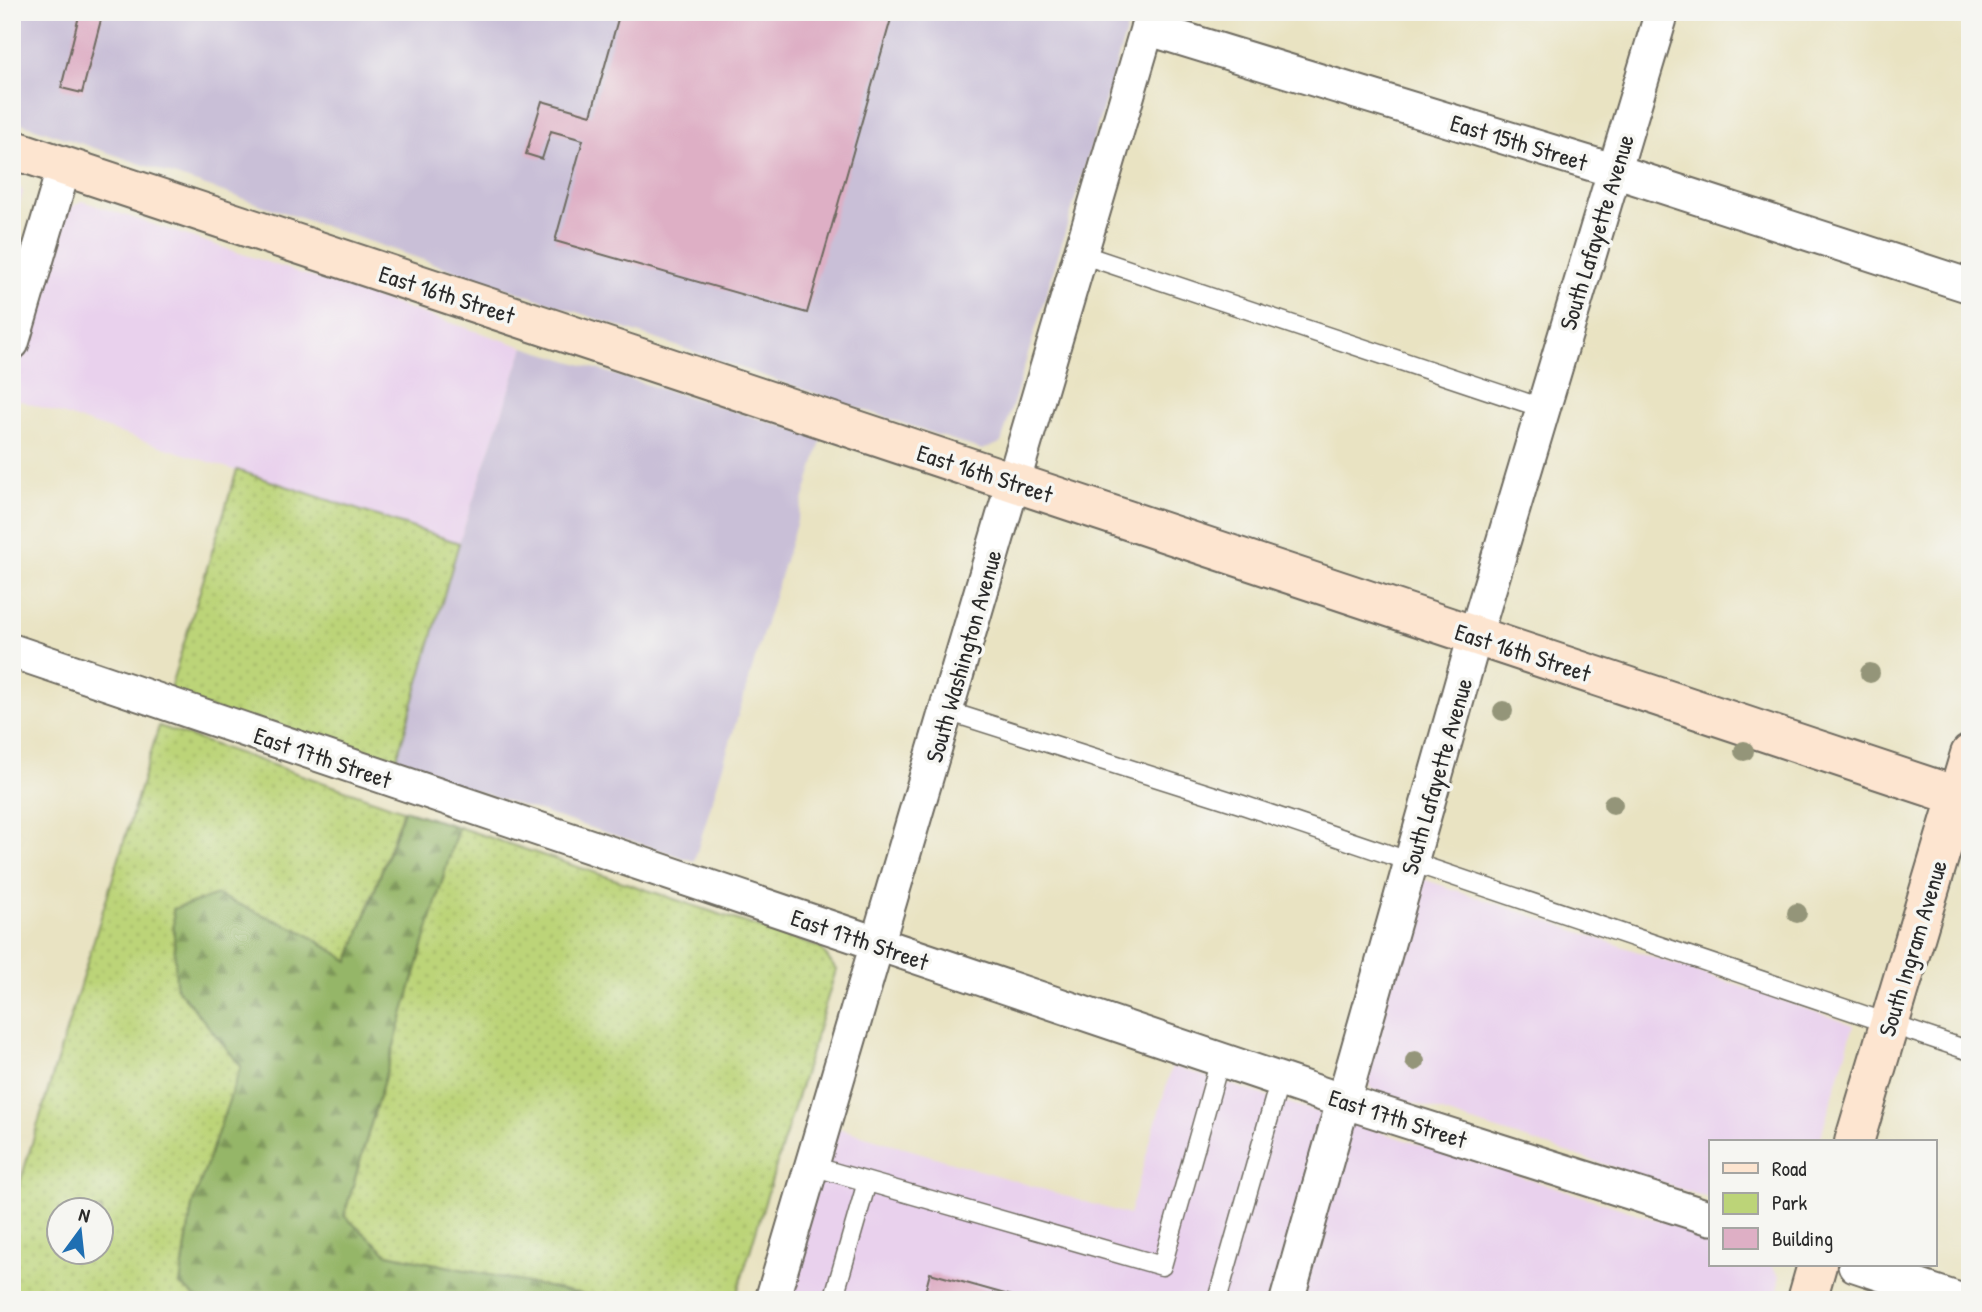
<svg xmlns="http://www.w3.org/2000/svg" width="1982" height="1312" font-family="'Patrick Hand',sans-serif">
<defs>
<pattern id="green-dots" width="8" height="8" patternUnits="userSpaceOnUse" patternTransform="scale(1.75)"><rect width="8" height="8" fill="#bcd478"/><path d="M2 2h.1M6 6h.1" fill="none" stroke="#a2b668" stroke-width="1.8" stroke-linecap="round"/></pattern>
<pattern id="forest-firs" width="22" height="20" patternUnits="userSpaceOnUse" patternTransform="scale(1.75)"><rect width="22" height="20" fill="#95b668"/><path d="M5 1l3.5 6h-7zM16 11l3.5 6h-7z" fill="#7a9456"/></pattern>
</defs>
<rect width="100%" height="100%" fill="#f6f6f2"/>
<filter id="ink" filterUnits="userSpaceOnUse"><feTurbulence type="fractalNoise" baseFrequency=".0143" numOctaves="2"/><feDisplacementMap in="SourceGraphic" scale="14" xChannelSelector="R" yChannelSelector="G"/><feConvolveMatrix kernelMatrix="1 2 1 2 8 2 1 2 1" color-interpolation-filters="sRGB"/></filter>
<filter id="wash" filterUnits="userSpaceOnUse"><feTurbulence type="fractalNoise" baseFrequency=".00686" numOctaves="4" result="noise"/><feDisplacementMap in="SourceGraphic" scale="28" xChannelSelector="R" yChannelSelector="G"/><feGaussianBlur stdDeviation="1.57" result="paint"/><feColorMatrix in="noise" values="0 0 0 0 0 0 0 0 0 0 0 0 0 0 0 0 0 1.4 0 .05"/><feComposite in="paint" operator="in"/></filter>
<g filter="url(#wash)">
<rect width="100%" height="100%" fill="#e9e3c2"/>
<path fill="#e9d1ed" d="M12,178L23,192L12,229Z
M82,201L524,347L459,543L12,398V361L60,213Z
M1420,878L1854,1025L1819,1142H1711V1199L1371,1089L1364,1069Z
M1172,1066L1711,1237V1265H1771L1779,1276L1778,1300H775L828,1125L1129,1215Z"/>
<path fill="#c9bfd7" d="M12,12H1132L1001,443L982,450L12,120Z
M524,347L822,438L694,861L395,765L459,543Z"/>
<path fill="url(#green-dots)" stroke="#748052" stroke-width="2" fill-rule="evenodd" d="M237,470L459,543L395,765L168,695Z
M159,726L403,810L349,961L303,932L176,987L242,1065L192,1206L180,1285L200,1300H12V1209ZM60,1210H102V1252H60Z
M458,827L821,948L836,970L735,1300H610L388,1254L344,1216Z"/>
<path fill="url(#forest-firs)" stroke="#60704a" stroke-width="2" d="M404,810L458,827L344,1216L388,1254L610,1300H200L180,1285L192,1206L241,1066L176,987L173,909L217,895L303,932L349,961Z"/>
<g id="blocks">
<path fill="#deafc5" d="M80,12H103L82,93L61,88Z
M620,12H893L807,313L555,241L583,140L551,131L542,159L526,154L542,101L591,115Z
M930,1273L1023,1299V1300H923Z"/>
</g>
</g>
<g filter="url(#ink)">
<use href="#blocks" fill-opacity="0" stroke="#6e6b60" stroke-width="2"/>
<g fill="none" stroke-linecap="round" stroke-linejoin="round">
<defs>
<path id="service" d="M1081,254L1542,408
M947,711L1243,805L1970,1051
M812,1166L1162,1266L1220,1060
M833,1300L867,1182
M1217,1300L1280,1079"/>
<path id="minor" d="M1147,28L1615,171L1970,286
M12,343L64,167
M12,651L1343,1101L1711,1218
M1855,1265L1959,1300
M772,1300L1152,12
M1287,1300L1475,636L1662,12"/>
<path id="secondary" d="M12,149L1957,796
M1854,1142L1970,754
M1807,1300L1817,1265"/>
</defs>
<use href="#service" stroke="#6e6b60" stroke-width="21"/>
<use href="#minor" stroke="#6e6b60" stroke-width="37"/>
<use href="#secondary" stroke="#6e6b60" stroke-width="42"/>
<use href="#service" stroke="#fff" stroke-width="18"/>
<use href="#minor" stroke="#fff" stroke-width="33"/>
<use href="#secondary" stroke="#fde5d0" stroke-width="38"/>
</g>
<g fill="#949579">
<circle cx="1870" cy="673" r="10"/>
<circle cx="1503" cy="711" r="10"/>
<circle cx="1744" cy="751" r="10"/>
<circle cx="1613" cy="804" r="10"/>
<circle cx="1797" cy="913" r="10"/>
<circle cx="1415" cy="1061" r="10"/>
</g>
</g>
<g text-anchor="middle" dominant-baseline="central" stroke-width="7" stroke-linejoin="round" paint-order="stroke">
<g font-size="24" fill="#2b2b2b" stroke="#f6f6f2">
<text transform="translate(1519 142) rotate(17)">East 15th Street</text>
<text transform="translate(1596 232) rotate(-73)">South Lafayette Avenue</text>
<text transform="translate(447 294) rotate(18)">East 16th Street</text>
<text transform="translate(985 473) rotate(18)">East 16th Street</text>
<text transform="translate(1523 652) rotate(18)">East 16th Street</text>
<text transform="translate(963 656) rotate(-74)">South Washington Avenue</text>
<text transform="translate(323 757) rotate(19)">East 17th Street</text>
<text transform="translate(1436 776) rotate(-74)">South Lafayette Avenue</text>
<text transform="translate(860 939) rotate(19)">East 17th Street</text>
<text transform="translate(1912 948) rotate(-73)">South Ingram Avenue</text>
<text transform="translate(1398 1118) rotate(18)">East 17th Street</text>
</g>
</g>
<rect width="1982" height="1312" fill="none" stroke="#f6f6f2" stroke-width="42"/>
<rect x="1709" y="1140" width="228" height="126" fill="#f6f6f2" stroke="#a5a5a2" stroke-width="2"/>
<rect x="1723" y="1163" width="35" height="10" fill="#fde5d0" stroke="#a5a5a2" stroke-width="2"/>
<text x="1772" y="1176" font-size="21" fill="#2b2b2b">Road</text>
<rect x="1723" y="1193" width="35" height="21" fill="#bcd478" stroke="#a5a5a2" stroke-width="2"/>
<text x="1772" y="1210" font-size="21" fill="#2b2b2b">Park</text>
<rect x="1723" y="1228" width="35" height="21" fill="#deafc5" stroke="#a5a5a2" stroke-width="2"/>
<text x="1772" y="1246" font-size="21" fill="#2b2b2b">Building</text>
<g transform="translate(80 1231) rotate(15)"><circle r="33" fill="#f6f6f2" stroke="#a5a5a2" stroke-width="2"/>
<path d="M0-5L12 26L0 18L-12 26Z" fill="#1f6fb2"/>
<text y="-10" font-size="19" font-weight="bold" text-anchor="middle" fill="#2b2b2b">N</text>
</g>
</svg>
